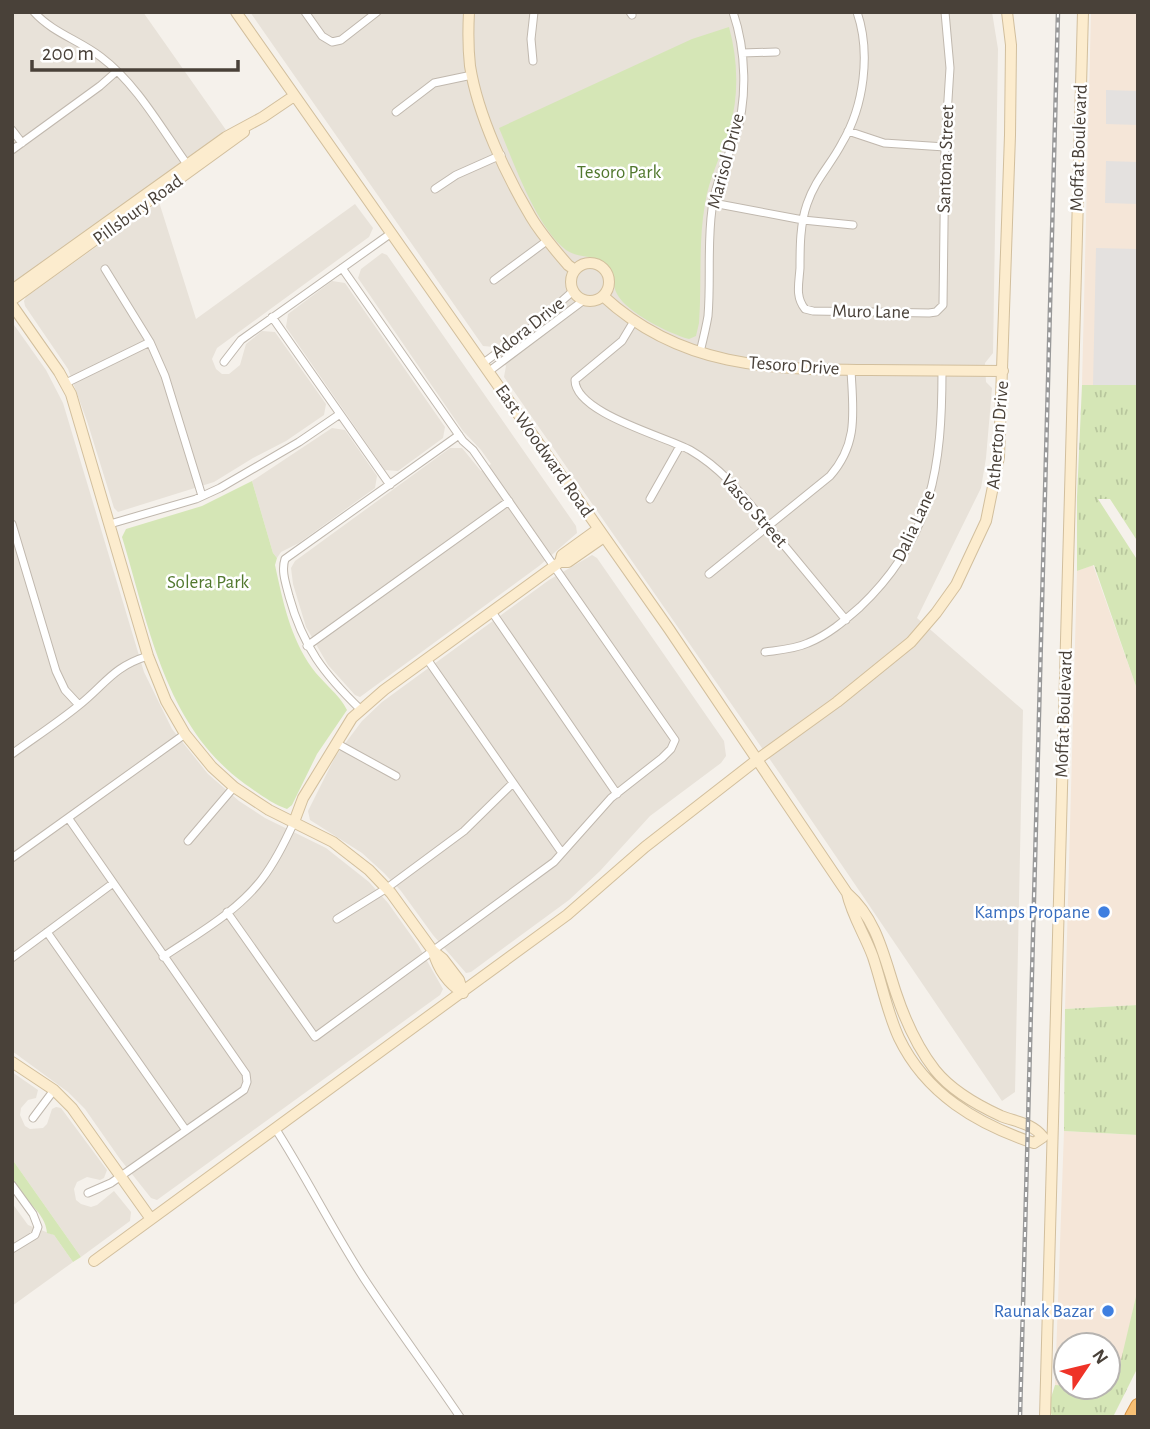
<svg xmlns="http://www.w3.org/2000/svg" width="1150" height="1429" font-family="'Alegreya Sans',sans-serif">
<defs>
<pattern id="grass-tufts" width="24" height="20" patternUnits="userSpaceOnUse" patternTransform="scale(1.75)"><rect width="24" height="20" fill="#d5e6b6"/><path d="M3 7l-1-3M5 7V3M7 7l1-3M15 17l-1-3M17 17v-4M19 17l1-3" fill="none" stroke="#b8c69d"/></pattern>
</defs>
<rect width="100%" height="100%" fill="#f5f1eb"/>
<path fill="#e8e2d9" d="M12,12H143L226,130L12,284Z
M250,12H992L998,49L993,353L985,363L986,382L992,388L986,458L981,488L917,618L1023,710L1015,1092L1002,1101L780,774L504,377L506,366L494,347L483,346Z
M159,202L196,319L355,204L373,228L369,237L217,348L212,359L216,369L222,374H229L240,365L246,344L262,331L275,332L326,404L324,415L286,441L253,458L214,482L118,512L114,508L87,421L68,369L25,306L24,301L26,297Z
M382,253L387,255L576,526L577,533L539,566L360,697L355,695L328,665L306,627L293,584L291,568L295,561L450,448H462L481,471L491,464L481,450L463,431L358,278L361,269Z
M332,281L345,283L445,427L443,438L398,471L385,470L286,327L288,314Z
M12,322L46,370L63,403L144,672L172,729L208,774L239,801L265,818L326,848L369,882L388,903L418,945L443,989L440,995L157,1200L151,1198L120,1159L85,1109L68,1092L12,1051Z
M332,428L345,430L377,476L375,488L299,543L281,552L277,558L273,553L252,481Z
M592,555L597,558L724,741L726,756L721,763L650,816L600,871L569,900L471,972L466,973L433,935L401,891L384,873L362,853L310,820L308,811L335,757L362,721L382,702L549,580Z
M12,1072L38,1090L36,1098L28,1100L21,1108L20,1115L25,1126L30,1129L43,1128L47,1124L52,1109L56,1107L61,1108L107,1170L104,1178L100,1180L87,1177L77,1182L74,1189L76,1200L81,1204L91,1207L97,1205L114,1191L131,1212L130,1221L81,1257L12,1159Z
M12,1203L28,1225L54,1235L73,1262L12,1306Z"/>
<path fill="#f5e6d8" d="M1091,12H1138V385H1082Z
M1093,565L1138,692V1005L1065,1009L1077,571Z
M1064,1131L1138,1135V1288L1118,1377L1109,1386L1108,1345H1066V1385H1055Z"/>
<path fill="url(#grass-tufts)" d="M1082,385H1138V542L1110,499H1098L1138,561V692L1094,565L1077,571V497Z
M1138,1005V1135L1064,1131L1065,1009Z
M1138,1288V1363L1136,1371L1114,1415L1052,1417L1049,1404L1055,1385L1108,1387L1116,1381Z"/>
<path fill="#d5e6b6" d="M729,27C738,60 739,94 730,128C722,154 709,177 705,204C698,243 702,283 699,323L696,336L689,339C670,334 627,313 617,294C612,285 614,273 606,265C595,254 579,259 566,250C536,227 514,163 499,128L692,39Z
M252,481L273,553L277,558L275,565C283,602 290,637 312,668C322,682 340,695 347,710L317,754L292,805L287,809C272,804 258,793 245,784C165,726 149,626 122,537L126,529L202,506Z
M12,1159L81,1257L73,1262L54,1235L47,1233C46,1212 22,1200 13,1181C11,1175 12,1166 12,1159Z"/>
<path fill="#e4e1df" d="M1106,90L1138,91V125L1106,124Z
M1106,161L1138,162V204L1105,203Z
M1096,248L1138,249V385H1093Z"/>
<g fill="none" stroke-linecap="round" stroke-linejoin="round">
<defs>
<path id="street" d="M34,12C53,33 79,40 101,57C138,85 162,130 189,167
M305,12L322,36L332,42L341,40L377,12
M630,12L632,15
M857,12C871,53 864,106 842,143C830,166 816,178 807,204C800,224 800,247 800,268C799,283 795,297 805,309L813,311L929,313L936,312L943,305L945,147L950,68L945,12
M742,53L776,52
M533,61L531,39L534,12
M396,112L434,83L472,75
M12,130L22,143
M848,131L884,143L945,147
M12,150L100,86L117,71
M435,189L456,175L501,155
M713,203L803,220L853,225
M105,269L150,342
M494,280L548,240
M272,317L390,485
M634,321L622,341L575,380C575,413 664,436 690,450C725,470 748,502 774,533C798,562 822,591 846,620
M700,352C703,340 706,328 708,316C711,281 707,245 712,209C715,184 726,162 735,138C748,100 746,50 733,12
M224,362L241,340L390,234
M482,364L536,324L573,291
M488,372L584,300
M66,383L150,342L165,376L202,496
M650,499L680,446
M12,524L56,671L65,690L79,705
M110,524L196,499L220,488L299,442L340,414
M709,574L830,476C859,443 853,411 851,370
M492,612L617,794
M307,646L509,501
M765,652C779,650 795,649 808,643C828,635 844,621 860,607C933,538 942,465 942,371
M427,659L562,853
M361,710C324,674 303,647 289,596C286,584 281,571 285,559L459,435
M336,743L396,776
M12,754C34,738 57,723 78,706C105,685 112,667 148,656
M69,819L246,1074L247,1082L244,1090L111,1183L88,1193
M188,841L234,787
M12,858L185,734
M227,912L315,1037L554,862L611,798L662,758L671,749L675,740L473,450L463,441L342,268
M337,919L387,888L464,831L513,783
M47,932L185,1129
M163,957C197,934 237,912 262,879C275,862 285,842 294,822
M12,958L112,884
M33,1118L54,1090
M275,1128C307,1178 333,1231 365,1280C396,1327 429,1371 460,1417
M12,1185L33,1214L38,1227L35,1235L12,1249"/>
<path id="secondary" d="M236,12L669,629L847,893C877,919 884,957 896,993C905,1020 917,1047 935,1070C951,1090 977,1105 1001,1116C1016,1122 1032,1123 1043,1137
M469,12C468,31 468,48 470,66C478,116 506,175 531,217C541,234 555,250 568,265L575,270
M571 282a19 19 0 1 1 38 0a19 19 0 1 1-38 0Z
M12,290L226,137L263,117L294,96
M603,296C681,368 769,369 869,370C914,370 959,371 1003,371
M12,300L244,132
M12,305L59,372L71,394L148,656L166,701L185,734L212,767L234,787L269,810L333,842L369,870L391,893L433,951L443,959L459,980L463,993
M560,562L562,555L598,529
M294,822L303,798L352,718L384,690L560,562H568L604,537
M847,893C852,916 865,935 873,957C882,984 887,1012 899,1038C926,1094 977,1124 1034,1143L1043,1137
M433,951C438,969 447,983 463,993
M12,1062L54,1090L72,1108L151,1219
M94,1261L567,915L645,847L758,759L837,702L911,642L936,613L956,585L986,521L999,457L1010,135L1011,45L1007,12
M1045,1417L1083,12"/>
<path id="highway" d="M1132,1417L1138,1406"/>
</defs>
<use href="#street" stroke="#c0b8ae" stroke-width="9"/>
<use href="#secondary" stroke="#d2bf9d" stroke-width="12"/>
<use href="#highway" stroke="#d69243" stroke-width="16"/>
<use href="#street" stroke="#fff" stroke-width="7"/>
<use href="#secondary" stroke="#fcecce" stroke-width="10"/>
<use href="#highway" stroke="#f6bf74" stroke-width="14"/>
<defs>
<path id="rail" d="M1020,1417L1058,12"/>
</defs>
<use href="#rail" stroke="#999" stroke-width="4.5"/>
<use href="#rail" stroke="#fff" stroke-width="2" stroke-dasharray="5" stroke-linecap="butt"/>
</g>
<g fill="#3f7fe0" stroke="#fff" stroke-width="2.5">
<circle cx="1104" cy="912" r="7"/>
<circle cx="1108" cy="1311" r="7"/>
</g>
<g text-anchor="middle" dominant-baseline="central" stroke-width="5" stroke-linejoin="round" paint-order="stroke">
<g font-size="19" fill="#494139" stroke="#fff">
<text transform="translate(1079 148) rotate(-88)">Moffat Boulevard</text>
<text transform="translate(946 159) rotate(-88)">Santona Street</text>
<text transform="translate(726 161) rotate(-75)">Marisol Drive</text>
<text transform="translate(138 210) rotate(-36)">Pillsbury Road</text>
<text transform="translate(871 312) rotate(1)">Muro Lane</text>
<text transform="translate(528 328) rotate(-38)">Adora Drive</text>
<text transform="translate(794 366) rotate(4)">Tesoro Drive</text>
<text transform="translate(998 435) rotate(-85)">Atherton Drive</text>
<text transform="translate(544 451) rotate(55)">East Woodward Road</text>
<text transform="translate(754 511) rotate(49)">Vasco Street</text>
<text transform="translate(914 526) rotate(-65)">Dalia Lane</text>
<text transform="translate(1064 714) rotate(-88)">Moffat Boulevard</text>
</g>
<g font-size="19" fill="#51782e" stroke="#fff">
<text x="619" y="172">Tesoro Park</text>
<text x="208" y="582">Solera Park</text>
</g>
<g font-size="19" fill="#366cbe" stroke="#fff" text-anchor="end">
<text x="1090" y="912">Kamps Propane</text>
<text x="1094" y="1311">Raunak Bazar</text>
</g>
</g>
<rect width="1150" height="1429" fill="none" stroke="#494139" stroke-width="28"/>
<g transform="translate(1087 1366) rotate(55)"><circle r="33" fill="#ffffff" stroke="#b6b3b0" stroke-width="2"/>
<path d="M0-5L12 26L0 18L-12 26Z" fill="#ef3328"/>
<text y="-10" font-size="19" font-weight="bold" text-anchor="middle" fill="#494139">N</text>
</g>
<path d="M32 60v10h206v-10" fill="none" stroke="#494139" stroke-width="3.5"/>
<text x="42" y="60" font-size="21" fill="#494139" stroke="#ffffff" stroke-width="5" paint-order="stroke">200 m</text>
</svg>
